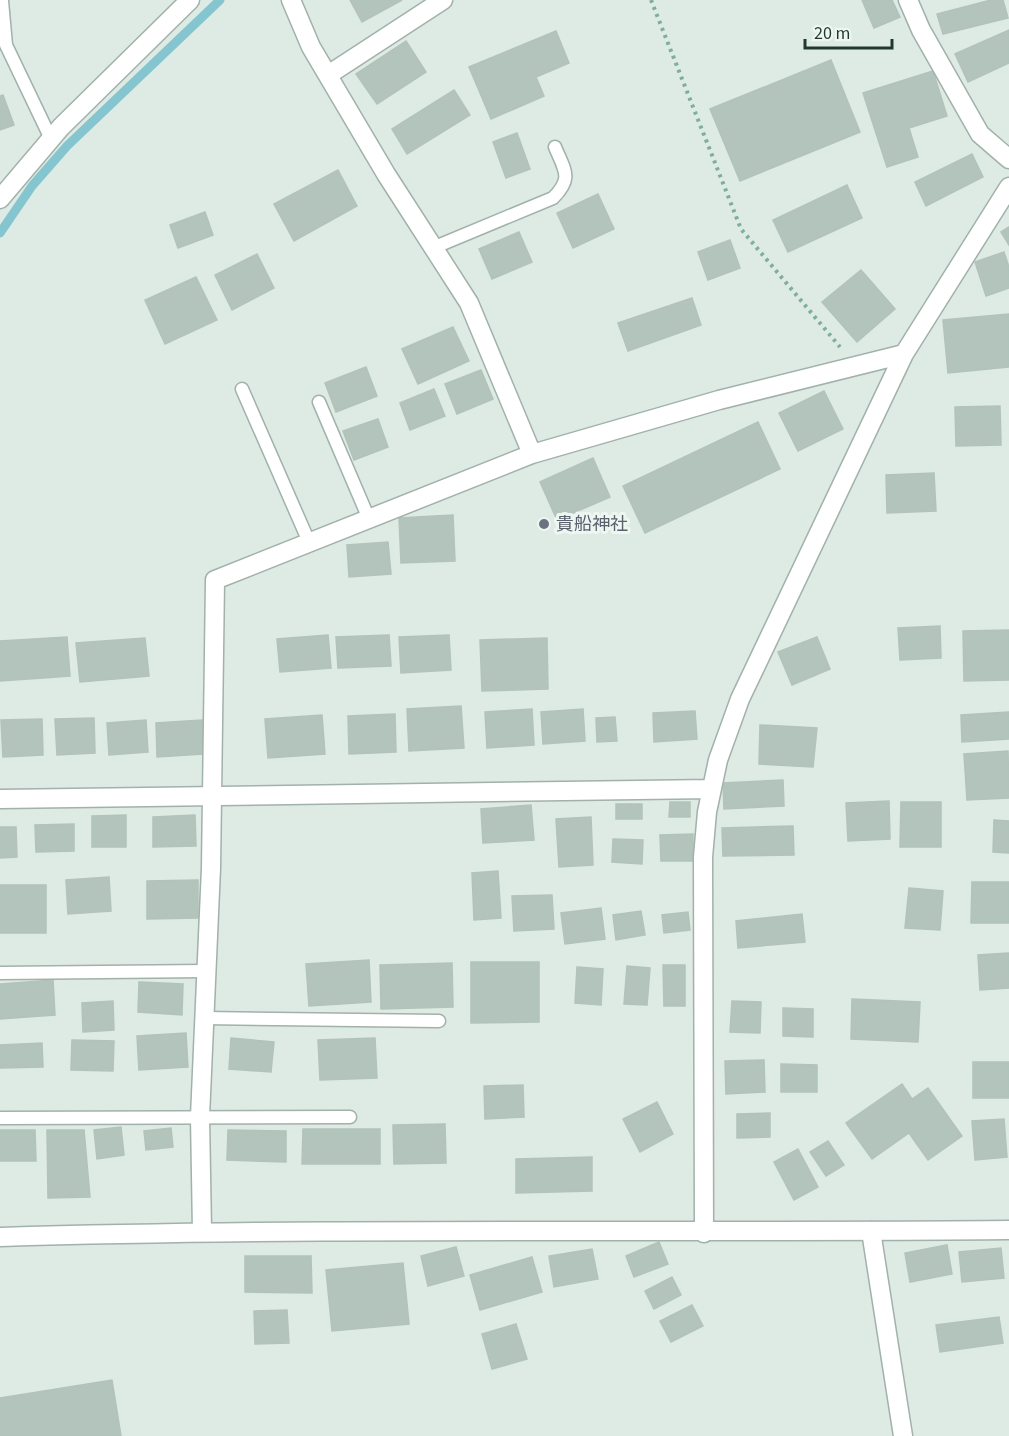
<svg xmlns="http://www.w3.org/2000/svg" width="1009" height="1436" font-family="'Source Sans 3','Noto Sans JP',sans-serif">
<rect width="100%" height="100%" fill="#deeae4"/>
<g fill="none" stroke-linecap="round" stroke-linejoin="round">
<path stroke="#85c5d0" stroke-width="9" d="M0,233L32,186L67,146L220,0"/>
</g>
<path fill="#b3c4bd" stroke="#b1c3bb" stroke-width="1.5" d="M350,0H402L362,22Z
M862,0H892L900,17L874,28Z
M991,0H1003L1008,18L943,34L937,14Z
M1009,30V63L968,82L955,54Z
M556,31L569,63L536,77L544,96L491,119L469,67Z
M406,41L426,72L377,104L356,74Z
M831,60L860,132L740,181L710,109Z
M933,71L947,116L909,128L918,157L887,167L863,93Z
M454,90L470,115L407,154L392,129Z
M3,95L14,125L0,130V96Z
M517,133L530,169L506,178L493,142Z
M972,154L983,177L926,206L915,182Z
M338,170L357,206L294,241L274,204Z
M847,185L862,218L788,252L773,220Z
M598,194L614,229L573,248L557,213Z
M205,212L213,235L178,248L170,225Z
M1009,227V245L1001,232Z
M519,232L532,262L492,279L479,249Z
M730,240L740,268L708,280L698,252Z
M1004,252L1009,267V288L986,296L975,262Z
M257,254L274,288L232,310L215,275Z
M861,270L895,309L857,342L822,302Z
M196,277L217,320L165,344L145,300Z
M692,298L701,325L628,351L618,323Z
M1009,314V367L948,373L943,320Z
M453,327L469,361L418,384L402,349Z
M366,367L377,396L336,412L325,383Z
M481,370L493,399L457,414L445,384Z
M434,389L445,416L410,430L400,403Z
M824,391L843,429L798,451L779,413Z
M1000,406L1001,445L956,446L955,407Z
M378,419L388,447L354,460L343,431Z
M758,422L780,469L645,533L623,486Z
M593,458L610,497L557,520L540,482Z
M934,473L936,511L887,513L886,475Z
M453,515L455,561L401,563L399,518Z
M388,542L391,574L349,577L347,545Z
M940,626L941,658L900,660L898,628Z
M1009,630V680L964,681L963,631Z
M328,635L331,668L280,672L277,639Z
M389,635L391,666L338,668L336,637Z
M449,635L451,670L401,673L399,637Z
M67,637L70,676L0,681V641Z
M817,637L830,669L792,685L778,652Z
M145,638L149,676L80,682L76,643Z
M547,638L548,689L482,691L480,640Z
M461,706L464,748L409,751L407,709Z
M532,709L534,745L487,748L485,712Z
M583,709L585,741L543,744L541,712Z
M695,711L697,739L654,742L653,713Z
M1009,712V739L962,742L961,715Z
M395,714L396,752L349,754L348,716Z
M322,715L325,754L268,758L265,719Z
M615,717L617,741L597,742L596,718Z
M94,718L95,753L57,755L55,719Z
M42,719L43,755L3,757L1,720Z
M146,720L148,752L109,755L107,723Z
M202,720L203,754L157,757L156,723Z
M760,725L817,728L813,767L759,764Z
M1008,751L1009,798L967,800L964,754Z
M783,780L784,806L724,809L723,783Z
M889,801L890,839L848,841L846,803Z
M670,802H690V817H669Z
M901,802H941V847H900Z
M616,804H642V819H616Z
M531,805L534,840L483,843L481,809Z
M126,815V847H92V816Z
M195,815L196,846L153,847V817Z
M591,817L593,865L559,867L556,819Z
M994,820L1009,821V853L993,852Z
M74,824V851L36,852L35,825Z
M793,826L794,855L723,856L722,828Z
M0,827H16L17,857L0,858Z
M693,834V861H661L660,835Z
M613,839L643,840L642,864L612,862Z
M498,871L501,918L474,920L472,873Z
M109,877L111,911L68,914L66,880Z
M198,880V918L147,919V881Z
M972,882H1009V923H971Z
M0,885H46V933H0Z
M909,888L943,891L940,930L905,928Z
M552,895L554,929L514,931L512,896Z
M601,908L605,939L565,944L561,913Z
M641,911L645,935L616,940L613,915Z
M688,912L690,930L664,933L662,915Z
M802,914L805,942L738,948L736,921Z
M1009,953V988L980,990L978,955Z
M369,960L371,1002L309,1006L306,964Z
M471,962H539V1022L471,1023Z
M452,963L453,1007L381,1009L380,965Z
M663,965H685V1006H664Z
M627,966L650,968L647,1005L624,1004Z
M577,967L603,969L601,1005L575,1003Z
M53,980L55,1015L0,1019V984Z
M139,982L183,984L182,1015L138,1012Z
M852,999L920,1002L918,1042L851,1039Z
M113,1001L114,1030L83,1032L82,1003Z
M732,1001L761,1002L760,1033L730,1032Z
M783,1008L813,1009V1037L783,1036Z
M186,1033L188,1067L139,1070L137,1036Z
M231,1038L274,1042L271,1072L229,1069Z
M375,1038L377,1078L320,1080L318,1040Z
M72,1040L114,1041L113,1071L71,1070Z
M42,1043L43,1067L0,1068V1045Z
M764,1060L765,1092L726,1094L725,1061Z
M973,1062H1009V1098H973Z
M781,1064L817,1065V1092H781Z
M902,1084L912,1099L928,1088L962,1136L928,1160L909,1133L872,1159L846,1123Z
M523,1085L524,1117L485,1119L484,1086Z
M657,1102L673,1134L640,1152L623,1119Z
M770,1113V1137L737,1138V1114Z
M1004,1119L1007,1157L975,1160L972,1121Z
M445,1124L446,1163L394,1164L393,1125Z
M121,1127L124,1155L97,1159L94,1130Z
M171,1128L173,1147L146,1150L144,1131Z
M303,1129H380V1164H302Z
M0,1130H35L36,1161H0Z
M47,1130H84L90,1197L48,1198Z
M228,1130L286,1131V1162L227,1160Z
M828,1141L844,1165L826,1176L810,1152Z
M798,1149L818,1187L794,1200L774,1162Z
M592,1157V1191L516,1193V1159Z
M659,1242L668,1264L634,1277L626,1256Z
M947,1245L952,1274L910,1282L905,1253Z
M456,1247L464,1276L428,1286L421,1256Z
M1001,1248L1004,1278L962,1282L959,1252Z
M592,1249L598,1279L554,1287L549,1256Z
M245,1256H311L312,1293L245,1292Z
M532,1257L542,1292L480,1310L470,1275Z
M403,1263L409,1324L332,1331L326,1270Z
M672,1277L681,1295L654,1309L645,1291Z
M692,1305L703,1326L671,1342L660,1321Z
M287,1310L289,1343L255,1344L254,1311Z
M999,1317L1003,1343L940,1352L936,1325Z
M516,1324L527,1359L492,1369L482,1334Z
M112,1380L121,1436H0V1398Z"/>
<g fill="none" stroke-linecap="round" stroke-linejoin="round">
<defs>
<path id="service" d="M2,1L6,45L51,139
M435,247L553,198C573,178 565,171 555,147
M242,389L309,542
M319,402L369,519
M0,973L206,971
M204,1018L439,1021
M0,1118L350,1117"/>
<path id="minor" d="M291,0L311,47L386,174L469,303L532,454
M908,0L921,30L980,134L1009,159
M328,75L443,0
M0,199L61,127L190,0
M0,799L712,789
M202,1231L200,1117L211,868L215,580L532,454L719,400L904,354
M871,1231L903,1436
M704,1233L703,857L707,812L718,760L740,699L904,354L1009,187"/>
<path id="tertiary" d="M0,1237C336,1227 673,1233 1009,1230"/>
</defs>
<use href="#service" stroke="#a1b1ab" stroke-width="15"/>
<use href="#minor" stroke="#a1b1ab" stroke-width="21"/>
<use href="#tertiary" stroke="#a1b1ab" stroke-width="21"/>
<path stroke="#7eae9e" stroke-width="4" stroke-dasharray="3 4.5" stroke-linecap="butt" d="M651,0L741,229L840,347"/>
<use href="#service" stroke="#fff" stroke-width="12"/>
<use href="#minor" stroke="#fff" stroke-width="18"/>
<use href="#tertiary" stroke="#fff" stroke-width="18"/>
</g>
<circle fill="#6b7280" stroke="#eef6f2" stroke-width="2" cx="544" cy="524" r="6"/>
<g text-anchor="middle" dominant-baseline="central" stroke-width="6" stroke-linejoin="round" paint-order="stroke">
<g font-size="18" fill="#5b616d" stroke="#eef6f2" text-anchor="start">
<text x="556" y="524">貴船神社</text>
</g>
</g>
<path d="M805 39v9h87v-9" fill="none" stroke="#1f3932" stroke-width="3"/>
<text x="814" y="39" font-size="18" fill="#1f3932" stroke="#eef6f2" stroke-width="4.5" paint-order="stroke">20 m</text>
</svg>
